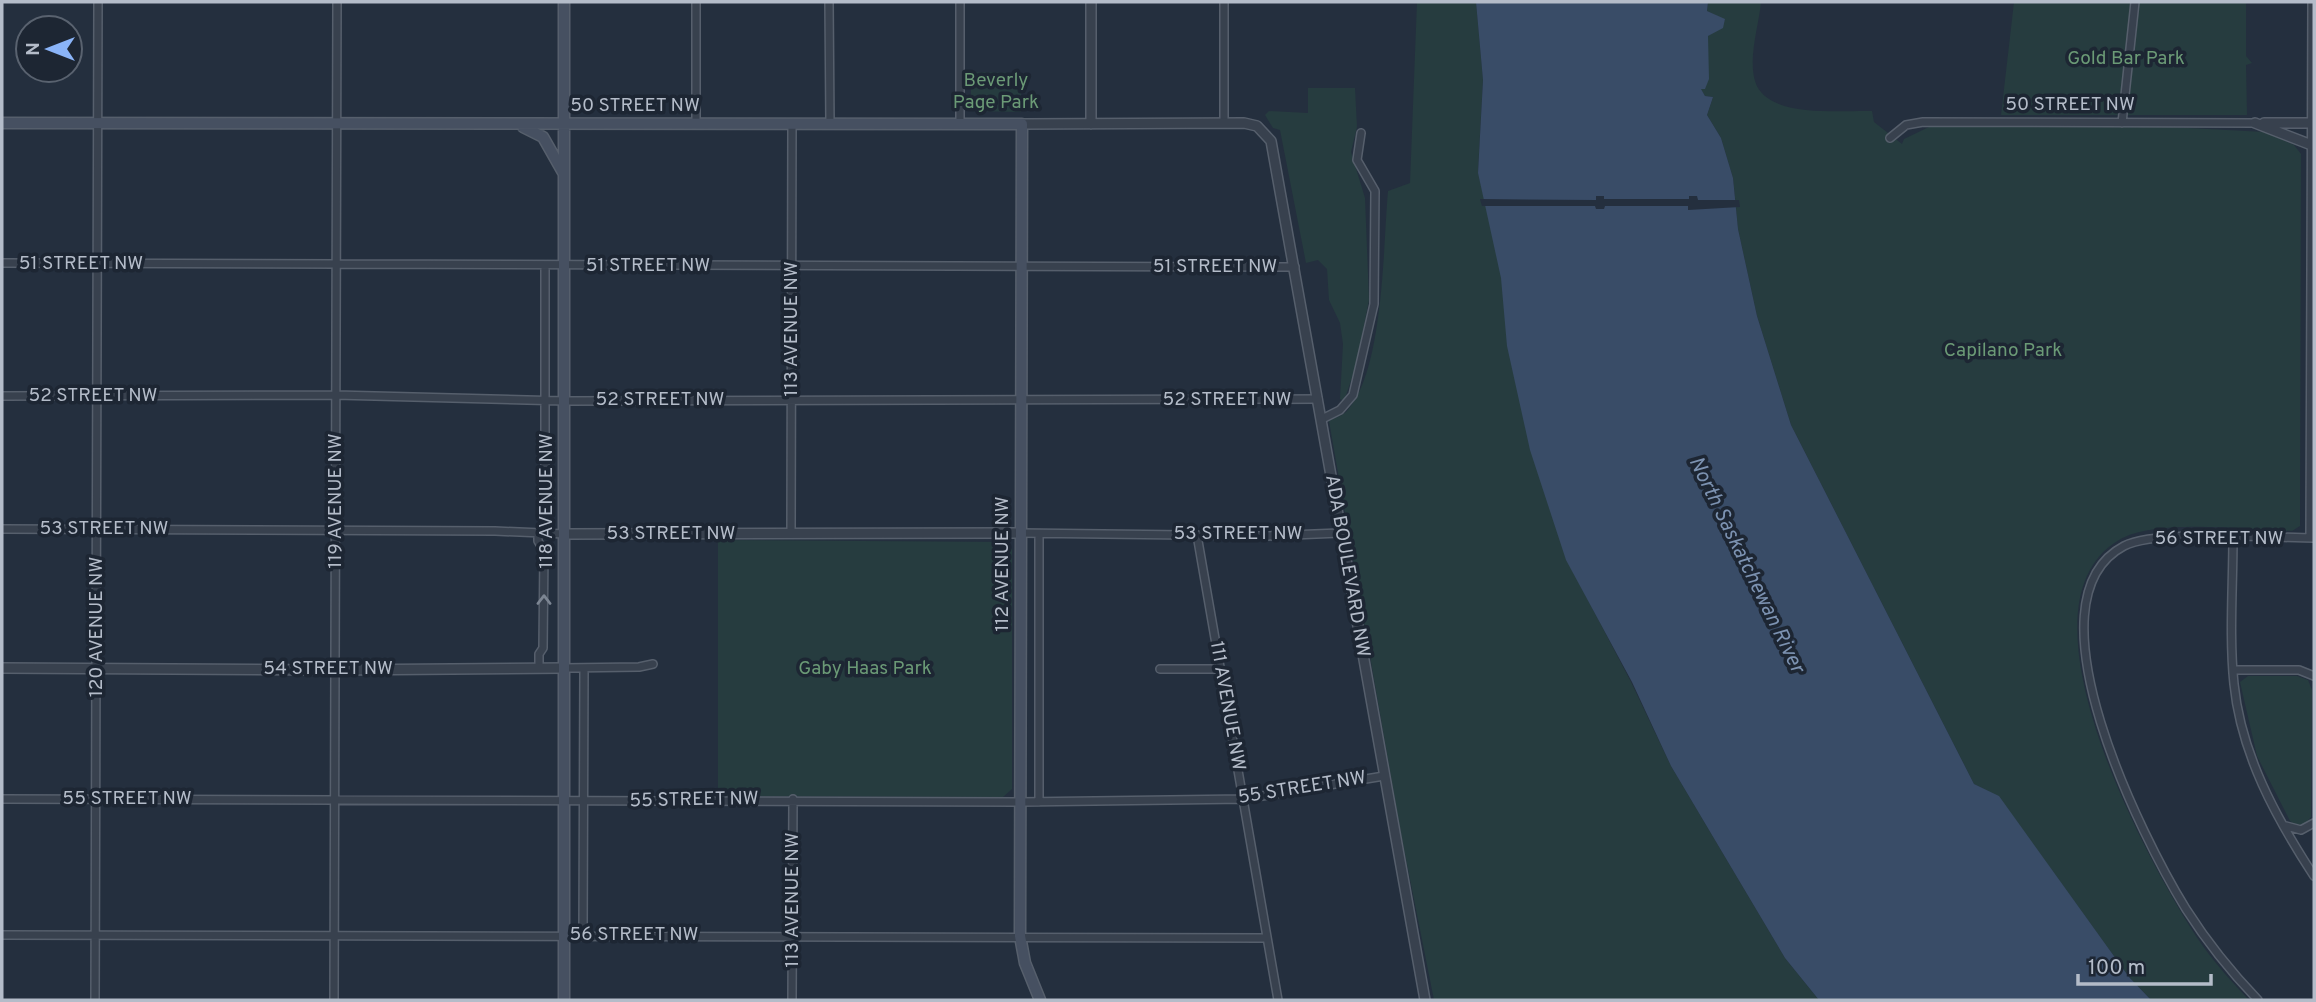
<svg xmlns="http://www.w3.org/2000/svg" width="2316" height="1002" font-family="Overpass,sans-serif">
<rect width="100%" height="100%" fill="#242f3e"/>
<path fill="#263c3f" d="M1417,2H1476L1483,79L1478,172L1567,560L1631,682L1671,766L1785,958L1819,1000H1434L1401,834L1329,421C1335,418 1343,415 1347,411C1384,370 1383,246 1388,191L1410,183Z
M1708,2H1761C1759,25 1748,57 1755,81C1766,119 1840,110 1872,111L1874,122L1902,144L1904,139L1929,127H2170L2265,132L2294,145L2301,154L2300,526L2292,531C2247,530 2156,518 2119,540C2008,605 2148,864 2198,939C2213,961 2231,981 2249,1000H2151L2129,977L1999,797L1974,784L1791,425L1757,316L1738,229L1733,178L1721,138L1707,115L1713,97L1705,96L1700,88L1708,63V36L1725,20L1707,11Z
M2014,2H2246V56L2252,63L2246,65L2247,115H2001Z
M971,72L1021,73V112L971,111Z
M1308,88H1355L1357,127L1351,152L1365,198L1369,300L1356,366L1344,401L1340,399L1343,344L1340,323L1329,300L1327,269L1318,260L1306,263L1280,130L1273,128L1265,115L1269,111L1308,113Z
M718,540L1003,542L1012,549V789L1003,797L718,796Z
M2248,676H2297L2308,680L2312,690L2311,817L2305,824L2295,825L2290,821L2257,756L2240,682Z"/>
<path fill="#394c67" d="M1476,2H1708L1707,11L1725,19L1723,28L1708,36L1709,79L1705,89H1701L1705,96L1713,97L1707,115L1721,138L1733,178L1738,229L1757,316L1791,425L1974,784L1999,796L2129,977L2151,1000H1819L1785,958L1671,766L1632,682L1566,560L1530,450L1507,346L1501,278L1478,173L1483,80Z"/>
<path fill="#242f3e" d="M1596,196H1604V199H1689V196H1697L1698,200H1739L1740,207L1688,210V206H1605L1604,209H1596L1595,206H1482L1480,199L1596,200Z"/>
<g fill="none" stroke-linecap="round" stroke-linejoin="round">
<defs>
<path id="minor" d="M829,2L830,124
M960,2V123
M1224,2V123
M2122,123L2135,2
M696,124V2
M1890,138L1906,125L1923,122L2255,123
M2,263L1295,267
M2,396L336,395L565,401L1318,399
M1322,419L1340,410L1353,395L1374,304L1375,191L1357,160L1361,133
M2,529L495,531L565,534
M538,533V541L544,551L543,648L539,654V667
M545,533V267
M1021,533L1267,536L1340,533
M791,534L792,124
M1039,534V802
M1197,535L1278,1000
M2233,538C2233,586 2229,636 2234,684C2241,754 2276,818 2314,876
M2310,538L2312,2
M564,668L639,667L653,664
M1160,669H1221
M2233,670H2299L2314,676
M2,799L1020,802L1244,799L1384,776
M2286,826L2301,830L2314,823
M2,935L1267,938
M583,935L584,668
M95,1000L98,2
M334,1000L337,2
M792,1000L793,799
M2258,1000C2231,972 2207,942 2186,909C2144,841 2021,600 2124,546C2155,529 2273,538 2314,538"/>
<path id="tertiary" d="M1091,2V124
M2255,123L2314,146
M2264,123H2314
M1022,124L1244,123L1257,126L1271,141L1425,1000
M565,534L1021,533
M2,668L336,670L564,668"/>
<path id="secondary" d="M2,123L1022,124L1020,936L1025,963L1040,1000
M523,127L543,137L564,174
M564,1000V2"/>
</defs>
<use href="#minor" stroke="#565f6c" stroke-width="10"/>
<use href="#tertiary" stroke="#565f6c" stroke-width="12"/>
<use href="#secondary" stroke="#565f6c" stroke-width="13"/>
<use href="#minor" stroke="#38414e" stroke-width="7"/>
<use href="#tertiary" stroke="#38414e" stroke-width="9"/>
<use href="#secondary" stroke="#465061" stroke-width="10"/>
</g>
<defs><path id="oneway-chevron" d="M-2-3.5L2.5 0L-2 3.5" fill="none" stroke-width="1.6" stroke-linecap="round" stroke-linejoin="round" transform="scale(1.75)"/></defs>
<use stroke="#7c8592" href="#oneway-chevron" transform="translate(544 600) rotate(-90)"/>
<g text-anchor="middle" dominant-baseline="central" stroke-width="7" stroke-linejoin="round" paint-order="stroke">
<g font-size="19" fill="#6b9a76" stroke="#1d2633">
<text x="2126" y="59">Gold Bar Park</text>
<text x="996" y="81">Beverly<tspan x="996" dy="22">Page Park</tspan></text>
<text x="2003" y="351">Capilano Park</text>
<text x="865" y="669">Gaby Haas Park</text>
</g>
<g font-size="19" fill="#b4bcc9" stroke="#1d2633">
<text x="2070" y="105">50 STREET NW</text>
<text x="635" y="106">50 STREET NW</text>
<text x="81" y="264">51 STREET NW</text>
<text x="648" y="266">51 STREET NW</text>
<text x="1215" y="267">51 STREET NW</text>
<text transform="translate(792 329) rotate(-90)">113 AVENUE NW</text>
<text x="93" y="396">52 STREET NW</text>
<text x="660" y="400">52 STREET NW</text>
<text x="1227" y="400">52 STREET NW</text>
<text transform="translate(336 501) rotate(-90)">119 AVENUE NW</text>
<text transform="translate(547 501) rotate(-90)">118 AVENUE NW</text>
<text x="104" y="529">53 STREET NW</text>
<text x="671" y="534">53 STREET NW</text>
<text x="1238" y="534">53 STREET NW</text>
<text x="2219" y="539">56 STREET NW</text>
<text transform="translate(1003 564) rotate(-90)">112 AVENUE NW</text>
<text transform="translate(1347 566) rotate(80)">ADA BOULEVARD NW</text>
<text transform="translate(97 627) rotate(-90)">120 AVENUE NW</text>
<text x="328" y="669">54 STREET NW</text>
<text transform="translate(1227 706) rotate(80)">111 AVENUE NW</text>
<text transform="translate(1302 788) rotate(-9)">55 STREET NW</text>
<text x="127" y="799">55 STREET NW</text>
<text transform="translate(694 800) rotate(-1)">55 STREET NW</text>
<text transform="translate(793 900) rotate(-90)">113 AVENUE NW</text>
<text x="634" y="935">56 STREET NW</text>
</g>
<g font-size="21" font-style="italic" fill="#7c92b1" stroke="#1d2633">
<text transform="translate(1746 565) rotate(64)">North Saskatchewan River</text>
</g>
</g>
<rect width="2316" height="1002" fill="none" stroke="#b4bcc9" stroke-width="7"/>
<g transform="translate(49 49) rotate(270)"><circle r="33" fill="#1d2633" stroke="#59626f" stroke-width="2"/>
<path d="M0-5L12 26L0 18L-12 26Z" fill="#8ab4f8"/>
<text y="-10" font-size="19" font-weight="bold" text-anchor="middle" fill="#b4bcc9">N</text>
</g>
<path d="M2078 974v10h133v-10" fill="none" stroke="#b4bcc9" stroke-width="3.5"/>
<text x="2088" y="974" font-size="21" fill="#b4bcc9" stroke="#1d2633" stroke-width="5" paint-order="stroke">100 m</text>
</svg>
